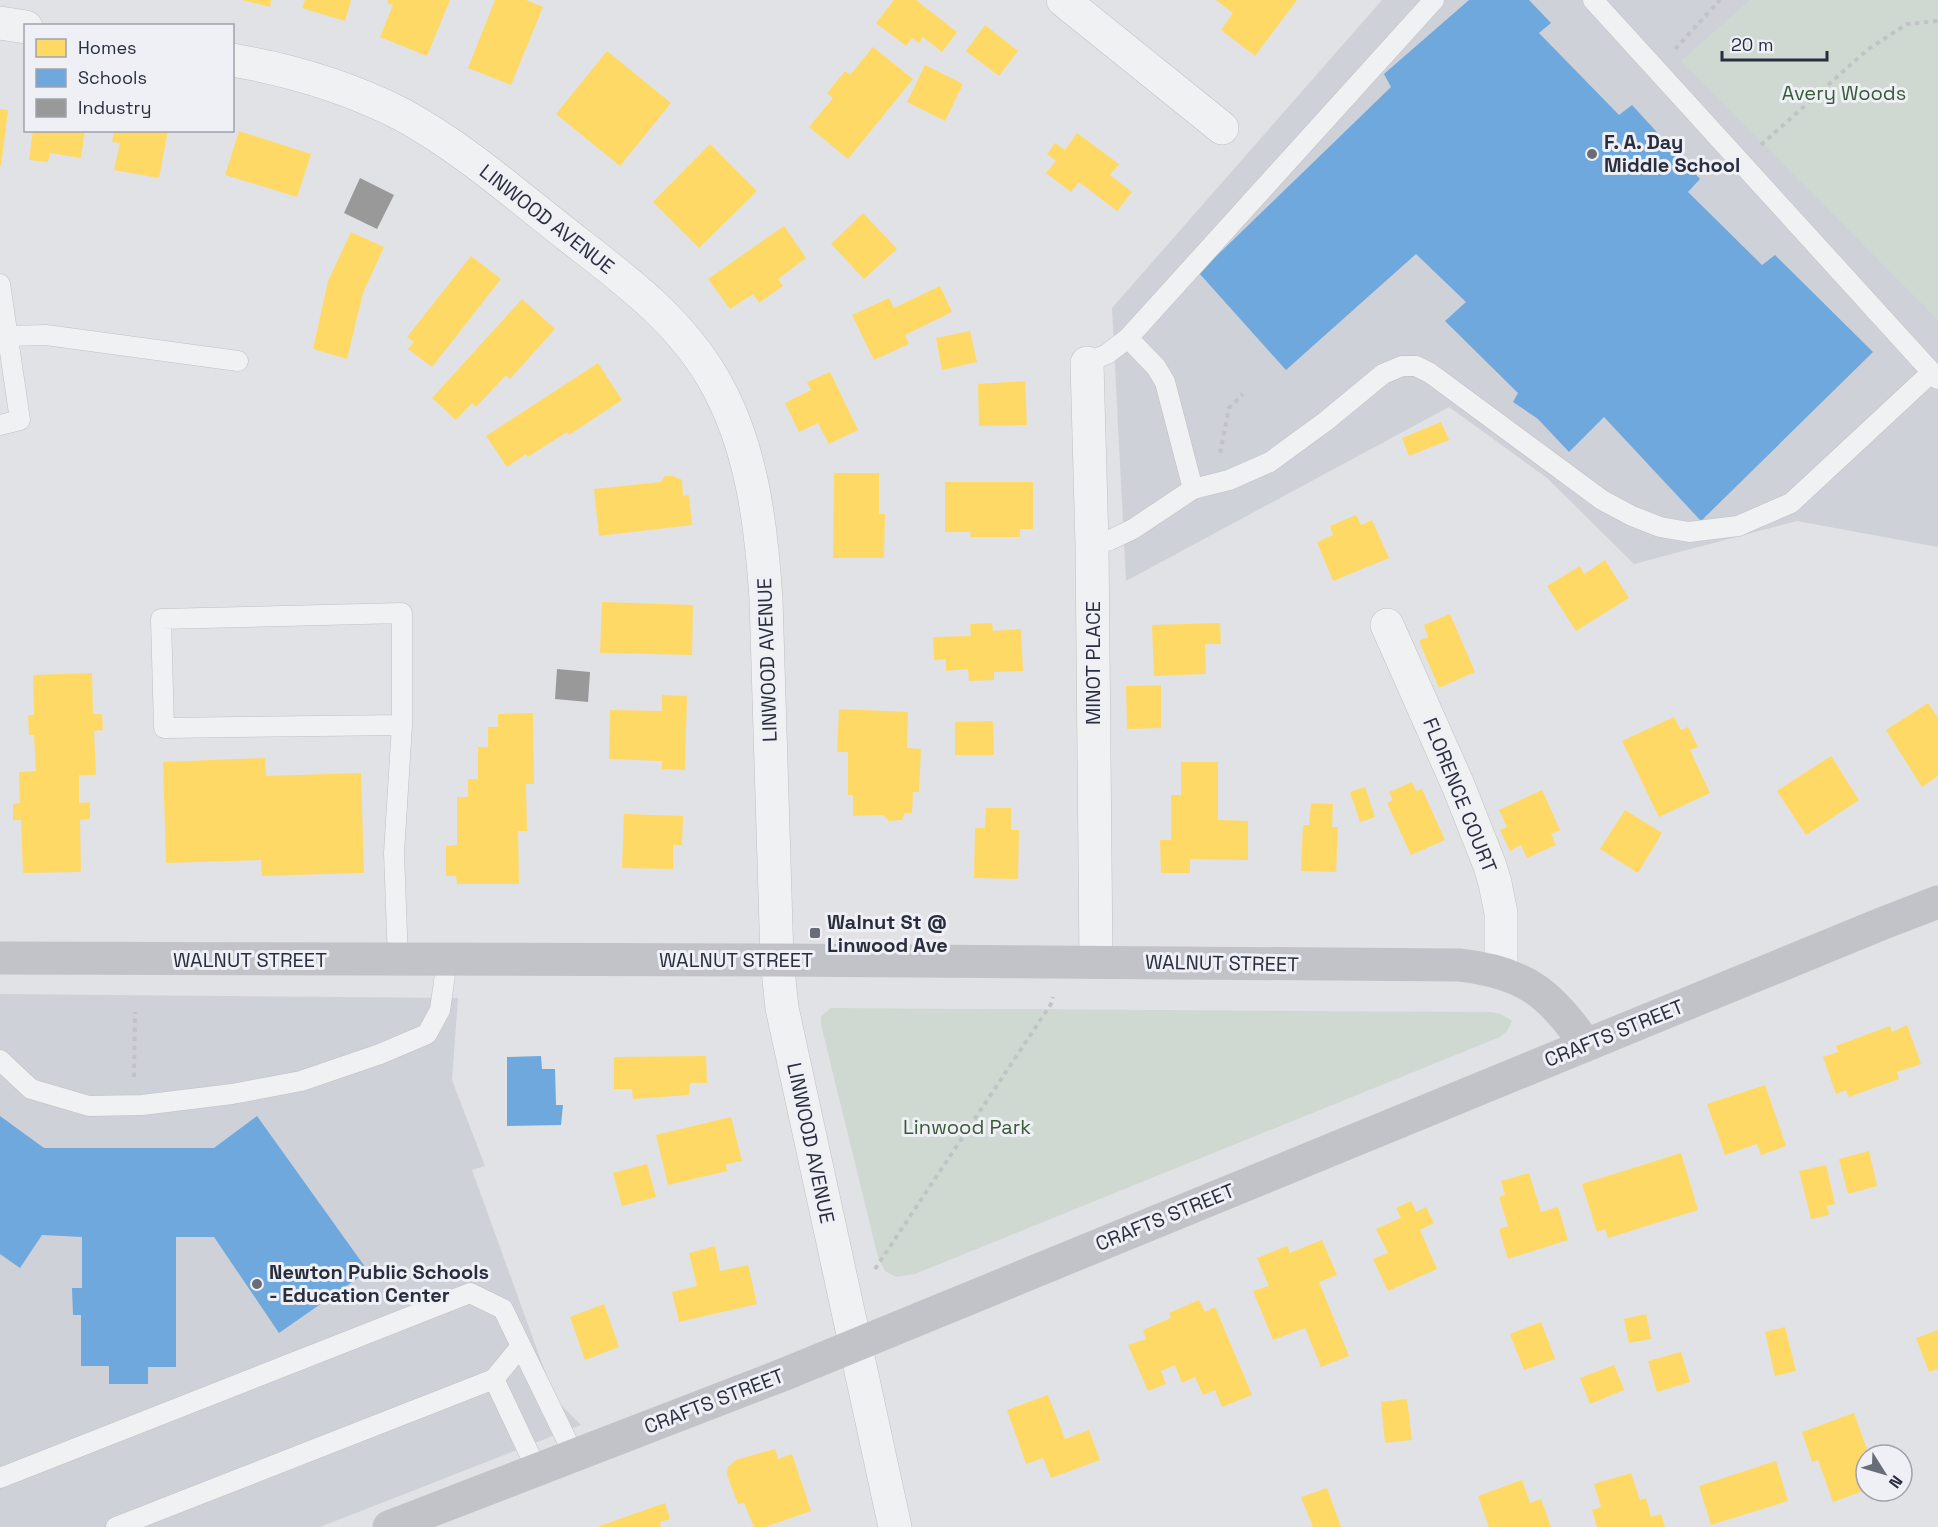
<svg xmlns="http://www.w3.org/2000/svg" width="1938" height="1527" font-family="'Space Grotesk',sans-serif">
  <rect width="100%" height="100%" fill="#e1e2e5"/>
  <path fill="#cfd1d8" d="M1382 0H1938V547L1797 521 1634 564 1547 478 1449 407 1126 581 1112 308Z
    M0 994 458 998 452 1080 485 1166 472 1170 555 1399 581 1425 320 1527H0Z"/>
  <path fill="#d0d9d1" d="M1750 0H1938V320L1681 61Z
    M831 1008 1491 1012 1501 1014 1512 1021 1507 1031 1500 1037 915 1274 896 1277 885 1271 878 1257 821 1025V1016Z"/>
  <path fill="#ffd966" d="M242 0H271L270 7Z
    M305 0H351L345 21 302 8Z
    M388 0H450L427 56 380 37 393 5 387 3Z
    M495 0H526L543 7 511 85 468 68Z
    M894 0H916L957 32 942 52 923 37 919 43 912 38 906 46 876 23Z
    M1216 0H1297L1255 56 1221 30 1233 13Z
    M985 25 1018 51 999 76 966 51Z
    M873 47 913 79 848 159 809 127 833 98 827 93 845 71 850 75Z
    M607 51 671 103 620 166 556 114Z
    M925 65 963 84 945 121 907 102Z
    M0 109 8 110 1 166H0Z
    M33 130H85L81 158 50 153 48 162 29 160Z
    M114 130H168L159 178 114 170 120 143 112 142Z
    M239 131 311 154 297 197 225 175Z
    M1077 133 1119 164 1110 175 1132 192 1117 211 1079 182 1071 192 1046 173 1056 161 1047 154 1055 143 1065 150Z
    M710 144 757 191 699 248 653 202Z
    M863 213 897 249 864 279 831 244Z
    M784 226 806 258 778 279 783 286 759 303 753 294 730 309 708 279Z
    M351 232 384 247 363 293 347 359 313 349 328 281Z
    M471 256 501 279 432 367 408 349 414 342 407 337Z
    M940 286 952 312 905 335 909 344 874 360 852 315 889 298 894 308Z
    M522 299 555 329 510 379 506 375 476 407 472 403 456 420 432 398Z
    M970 331 977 362 942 370 936 338Z
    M598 363 622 400 569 435 567 432 528 457 526 454 507 467 486 436Z
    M830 372 858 430 829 444 818 423 799 432 785 403 811 390 807 382Z
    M1025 381 1027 425 979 426 978 384Z
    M1441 422 1449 440 1409 456 1402 438Z
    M834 473H879V514H885L884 558H833Z
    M665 476H673L682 480 683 496 689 495 692 525 599 536 594 489 661 482Z
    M945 482H1033V529H1020V537H970L971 532H945Z
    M1356 515 1361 525 1372 520 1389 558 1333 581 1317 542 1333 535 1330 526Z
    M1605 560 1629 598 1576 631 1547 586 1580 566 1584 574Z
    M602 602 693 605 692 655 600 653Z
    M1450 614 1475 672 1439 688 1419 641 1428 637 1424 625Z
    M992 623 993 631 1021 629 1023 671 994 672V680L969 681 968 669 946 671V659L934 660 933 637 971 636 970 624Z
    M1220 623 1221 644H1205L1206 674 1154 676 1152 625Z
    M92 673 93 714H102L103 730 94 731 96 775H79V803L90 802V819L80 820 81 872 23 873 21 820H13V804L20 803 19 772 36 771 34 735H29L28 715H34L33 675Z
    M1161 685V728L1127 729 1126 686Z
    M662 695 687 696 685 770 662 769V761L609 759 610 710 662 711Z
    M1928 703 1938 718V776L1922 787 1886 730Z
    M839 709 908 712 907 748 921 749 919 792H913L912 813H905L902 820 889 821 883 815 853 816V795H848V752H837Z
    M533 713 534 784H526L527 831H518L519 884H457L456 876H446V846L457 845V797H468V779H478V747H488V727H498V714Z
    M1674 717 1681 730 1688 727 1698 747 1690 750 1710 793 1659 817 1622 741Z
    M993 721 994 755H955V722Z
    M1831 756 1859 800 1806 835 1777 791Z
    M265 758 266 776 361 773 364 873 262 876 261 860 166 863 163 762Z
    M1181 762H1218V820L1248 821V860L1190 859V873H1161L1160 840H1171V795H1181Z
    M1412 782 1416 791 1422 789 1445 840 1411 855 1387 803 1393 800 1389 792Z
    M1365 787 1375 817 1360 822 1350 792Z
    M1542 790 1560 830 1551 834 1556 845 1527 858 1521 845 1510 851 1500 830 1507 827 1499 810Z
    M1311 803 1333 804 1332 827H1338L1336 872 1301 871 1303 825H1309Z
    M986 808H1011V830H1019L1018 879 974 878 975 828H985Z
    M1625 810 1662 833 1638 873 1600 849Z
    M624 814 683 816 682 845H673V869L622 868Z
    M1907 1025 1921 1064 1897 1072 1899 1079 1849 1097 1846 1090 1836 1094 1823 1057 1838 1052 1836 1046 1890 1026 1892 1032Z
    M706 1056 707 1083H690L689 1095 633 1099 632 1089H614V1057Z
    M1765 1085 1786 1146 1761 1155 1757 1144 1725 1155 1707 1104Z
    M731 1117 742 1161 726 1164 727 1171 668 1185 656 1135Z
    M1869 1151 1877 1186 1848 1194 1839 1159Z
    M1681 1153 1698 1210 1608 1238 1605 1229 1597 1232 1582 1184Z
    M647 1164 656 1197 622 1206 613 1173Z
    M1826 1165 1835 1204 1827 1206 1829 1215 1811 1219 1799 1171Z
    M1529 1173 1541 1212 1558 1207 1568 1240 1508 1259 1499 1229 1508 1226 1499 1197 1505 1195 1501 1181Z
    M1411 1201 1416 1212 1426 1207 1434 1223 1420 1230 1437 1269 1388 1291 1373 1259 1388 1253 1376 1229 1401 1218 1396 1208Z
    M1322 1240 1337 1275 1319 1282 1349 1356 1321 1367 1305 1328 1273 1340 1253 1291 1269 1286 1257 1258 1287 1246 1290 1253Z
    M715 1246 720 1271 748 1265 757 1304 679 1322 672 1292 697 1286 689 1253Z
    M1199 1300 1205 1312 1215 1307 1252 1395 1222 1407 1215 1390 1203 1395 1195 1377 1182 1383 1175 1365 1161 1371 1166 1384 1148 1391 1128 1345 1146 1339 1143 1330 1171 1318 1169 1313Z
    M604 1304 619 1347 585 1360 570 1317Z
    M1646 1314 1651 1339 1629 1343 1624 1319Z
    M1541 1322 1555 1359 1524 1370 1510 1334Z
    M1785 1327 1796 1371 1775 1376 1765 1332Z
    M1938 1330V1369L1929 1372 1916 1338Z
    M1681 1352 1690 1382 1657 1392 1648 1361Z
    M1614 1365 1624 1390 1590 1404 1580 1378Z
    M1048 1395 1065 1439 1089 1430 1100 1460 1051 1478 1043 1458 1026 1464 1007 1410Z
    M1407 1399 1412 1440 1385 1443 1381 1402Z
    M1854 1413 1869 1455H1866V1490L1833 1502 1818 1460 1812 1462 1802 1432Z
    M775 1449 778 1459 792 1454 811 1511 765 1527H754L744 1503 738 1504 727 1475 728 1467 736 1460Z
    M1776 1461 1788 1501 1711 1525 1699 1486Z
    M1631 1473 1640 1500 1646 1498 1651 1517 1661 1514 1665 1527H1597L1592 1510 1601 1507 1594 1484Z
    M1522 1480 1530 1503 1541 1499 1551 1527H1489L1478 1496Z
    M1327 1488 1341 1527H1313L1301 1497Z
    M665 1503 670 1519 660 1522 661 1527H597Z"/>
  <path fill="#6fa8dc" d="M1469 0H1529L1551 23 1539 33 1619 115 1632 105 1700 179 1688 192 1762 265 1775 255 1873 352 1701 521 1604 417 1569 452 1538 419 1513 402 1518 393 1445 321 1466 302 1416 254 1286 370 1199 273 1391 87 1384 74Z
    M541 1056 542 1069H555L556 1105H563L561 1125 507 1126V1057Z
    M0 1116 44 1148H214L257 1116 368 1271 279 1333 214 1237H176V1367H148V1384H109V1366H81V1315H73L72 1288H82V1237L42 1235 20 1268 0 1254Z"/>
  <path fill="#999" d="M360 178 394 195 377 229 344 213Z
    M557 669 590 672 588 702 555 699Z"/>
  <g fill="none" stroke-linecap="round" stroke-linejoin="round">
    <g stroke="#bfc0c3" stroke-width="21">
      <path id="lane" d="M1593 0 1938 379
        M0 284 20 420 0 425
        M8 336 46 335 238 361
        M1128 338 1156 367 1165 382 1193 489
        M1087 363 1107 354 1128 338 1434 0
        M1092 545 1110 540 1133 529 1193 489 1229 480 1270 462 1326 421 1383 374 1402 366H1416L1430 373 1602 500 1632 516 1660 527 1689 532 1738 526 1791 503 1932 372
        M398 960 394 853 402 725V613L161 619 164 728 402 725
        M0 1060 31 1089 89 1106 142 1105 232 1094 301 1081 380 1054 427 1034 440 1010 447 960
        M494 1379 521 1346
        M0 1478 470 1293 503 1309 574 1455
        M116 1527 494 1379 537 1470"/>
    </g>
    <g stroke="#bfc0c3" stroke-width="34">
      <path id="street" d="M1063 0 1222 128
        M0 23 26 27
        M232 60C291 70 348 87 401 114 462 147 515 194 570 237 624 279 679 319 714 380 752 446 761 524 766 599L777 960 782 1008 895 1527
        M1087 363 1092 545 1096 962
        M1387 625 1458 785 1490 866 1495 883 1501 913V972"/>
    </g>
    <path stroke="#c2c3c7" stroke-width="4" stroke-dasharray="4.5 4.5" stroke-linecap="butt" d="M1675 49 1720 0
      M1761 145 1867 50 1907 24 1938 21
      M1220 453 1229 408 1243 394
      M134 1077 135 1012
      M875 1269 1051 1004 1053 997"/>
    <use href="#lane" stroke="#f0f1f3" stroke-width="20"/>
    <use href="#street" stroke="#f0f1f3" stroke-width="33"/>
    <path stroke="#c2c3c8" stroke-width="33" d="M0 958 777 960 1459 965C1523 972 1550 992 1586 1045
      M389 1527 785 1374 1881 924 1938 902"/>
  </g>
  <g fill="#696d78" stroke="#eef0f5" stroke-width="2">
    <circle cx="1592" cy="154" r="6"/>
    <rect x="809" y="927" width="12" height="12" rx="3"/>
    <circle cx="257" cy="1284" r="6"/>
  </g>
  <g text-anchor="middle" stroke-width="6" stroke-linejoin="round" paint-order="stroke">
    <g font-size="20" fill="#395837" stroke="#eef0f5">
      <text x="1844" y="100">Avery Woods</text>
      <text x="967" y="1134">Linwood Park</text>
    </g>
    <g font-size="20" font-weight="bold" fill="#292e3e" stroke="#eef0f5" text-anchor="start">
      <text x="1604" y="149">F. A. Day<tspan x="1604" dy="23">Middle School</tspan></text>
      <text x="827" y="929">Walnut St @<tspan x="827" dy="23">Linwood Ave</tspan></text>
      <text x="269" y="1279">Newton Public Schools<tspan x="269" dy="23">- Education Center</tspan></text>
    </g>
    <g font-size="20" fill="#292e3e" stroke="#eef0f5">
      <text transform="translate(547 219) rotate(38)" y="7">LINWOOD AVENUE</text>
      <text transform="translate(767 660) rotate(-92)" y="7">LINWOOD AVENUE</text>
      <text transform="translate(1093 663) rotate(-90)" y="7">MINOT PLACE</text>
      <text transform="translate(1460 795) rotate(68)" y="7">FLORENCE COURT</text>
      <text x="250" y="967">WALNUT STREET</text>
      <text x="736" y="967">WALNUT STREET</text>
      <text transform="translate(1222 963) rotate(1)" y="7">WALNUT STREET</text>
      <text transform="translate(1614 1033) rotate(-22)" y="7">CRAFTS STREET</text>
      <text transform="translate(811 1143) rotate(78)" y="7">LINWOOD AVENUE</text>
      <text transform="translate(1165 1217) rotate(-22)" y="7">CRAFTS STREET</text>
      <text transform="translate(714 1401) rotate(-21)" y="7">CRAFTS STREET</text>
    </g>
  </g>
  <rect x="24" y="24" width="210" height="108" fill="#eef0f5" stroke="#9fa2ac" stroke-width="1.5"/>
  <rect x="36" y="39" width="30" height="18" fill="#ffd966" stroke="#9fa2ac" stroke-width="1.5"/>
  <text x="78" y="54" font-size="18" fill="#292e3e">Homes</text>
  <rect x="36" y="69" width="30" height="18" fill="#6fa8dc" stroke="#9fa2ac" stroke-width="1.5"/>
  <text x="78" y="84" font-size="18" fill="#292e3e">Schools</text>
  <rect x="36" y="99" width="30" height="18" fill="#999999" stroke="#9fa2ac" stroke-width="1.5"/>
  <text x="78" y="114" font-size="18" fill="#292e3e">Industry</text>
  <g transform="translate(1884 1473) rotate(127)"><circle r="28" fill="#eef0f5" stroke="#9fa2ac" stroke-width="1.5"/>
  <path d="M0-4.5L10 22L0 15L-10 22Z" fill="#696d78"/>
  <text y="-9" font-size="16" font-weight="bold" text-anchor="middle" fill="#292e3e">N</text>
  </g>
  <path d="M1722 51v9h105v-9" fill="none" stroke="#292e3e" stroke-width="3"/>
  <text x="1731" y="51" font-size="18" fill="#292e3e" stroke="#eef0f5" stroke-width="4.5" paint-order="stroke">20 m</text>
</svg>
